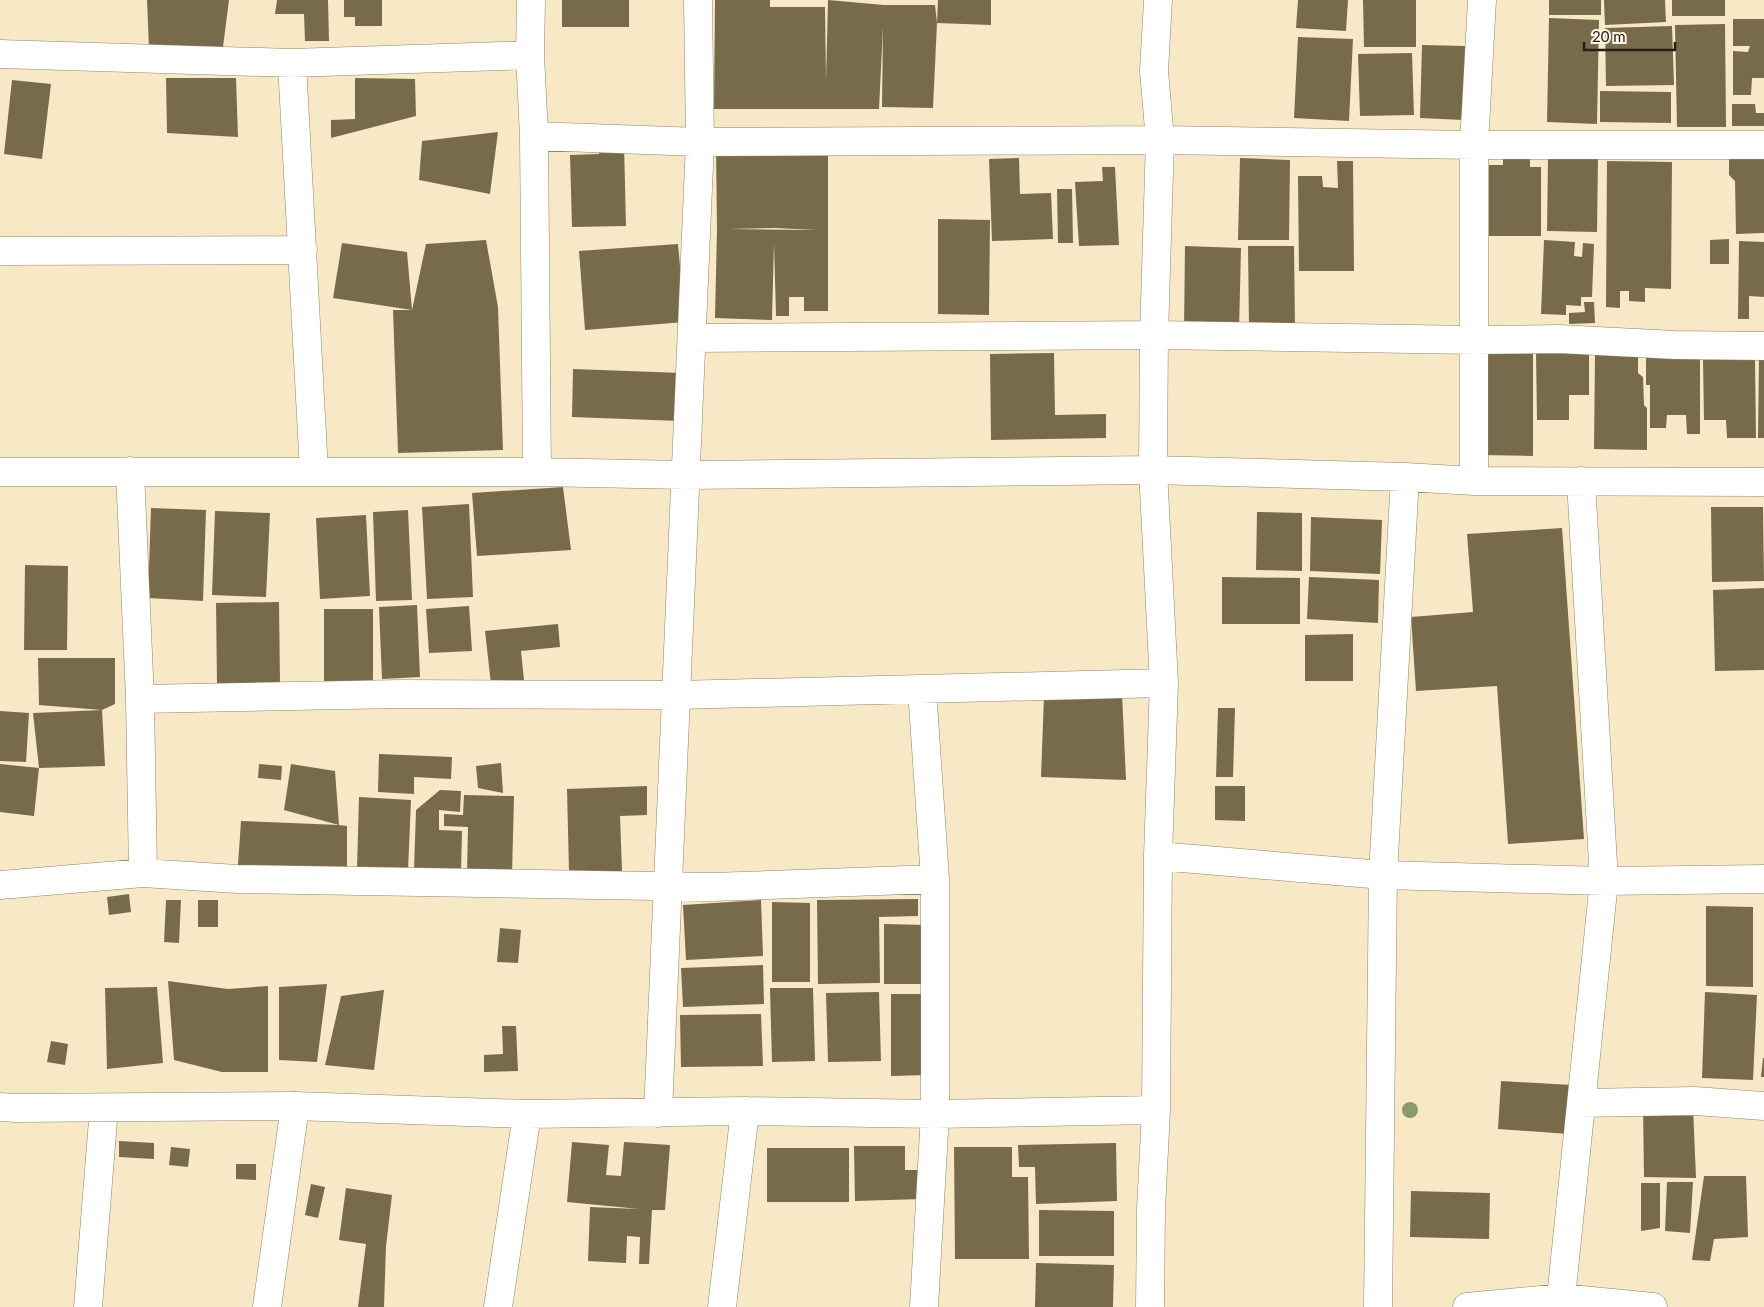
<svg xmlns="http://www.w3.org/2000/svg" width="1764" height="1307" font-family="Lato,sans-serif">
  <rect width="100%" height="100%" fill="#f7e9c6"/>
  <path fill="#786b4b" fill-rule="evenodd" d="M147 0H229L223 47 149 49Z
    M277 0H328L329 41H305L304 14H275Z
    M344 0H382V26H355V17H344Z
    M562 0H629V27H562Z
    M715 0H770V7H825L826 81 828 0 884 5H935L937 23 938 0H991V25L937 23 933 108 882 107 883 27 879 109H714Z
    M1298 0H1348L1346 31 1296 28Z
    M1363 0H1416V47H1364Z
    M1549 0H1601V15H1549Z
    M1604 0H1665L1666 22 1605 25Z
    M1672 0H1725V16H1672Z
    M1549 18 1599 20 1597 124 1547 122Z
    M1733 19H1764V78H1752L1751 95H1733V51L1748 52 1750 46H1733Z
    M1725 24 1726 127H1677L1675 25Z
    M1672 26 1674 85 1606 86 1605 28Z
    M1298 37 1353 39 1349 121 1294 118Z
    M1422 45 1465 46 1463 120 1420 118Z
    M1412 53 1414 115 1360 116 1358 54Z
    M166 78H236L238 137 167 133Z
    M355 78 415 79 416 116 331 138V120L355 119Z
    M12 80 51 84 42 159 4 154Z
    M1600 91 1671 92V123L1600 122Z
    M1732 104H1755L1756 113H1764V126H1732Z
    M498 132 490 194 419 180 422 141Z
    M624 143 626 226 572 227 570 155 599 154V144Z
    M828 146V311H804V297H789V316H776L774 243 772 320 715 318 717 229 716 147ZM775 228 817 230 728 229Z
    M1729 148H1747V159H1764V233L1736 234 1735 181 1729 175Z
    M1503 153H1530V167H1541V236H1489V165H1503Z
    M1548 157H1598L1597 232 1547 231Z
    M1019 158 1020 194 1051 193 1053 239 992 241 989 159Z
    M1240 158 1290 160 1289 240H1238Z
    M1337 161H1353L1354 271H1299L1298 176H1322L1323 187 1338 188Z
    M1607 161 1672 162 1671 289 1645 288V302L1629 301V291H1620V308L1606 307Z
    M1102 167H1115L1119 245 1079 246 1075 182 1103 181Z
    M1057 189H1072L1073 243H1058Z
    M938 219 990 220 989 315 938 314Z
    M1729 239V264H1710V240Z
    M486 240 498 307 503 450 398 453 393 310H412L333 298 342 243 407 252 412 310 426 244Z
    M1544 240 1575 242 1574 256 1582 257 1583 243 1594 244 1592 297H1581V306L1566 305V315L1541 314Z
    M1739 241 1764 242V297L1749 296V319H1738Z
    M678 244 685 322 585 330 579 251Z
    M1185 246 1241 248 1239 331 1184 330Z
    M1248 246H1294L1295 326 1249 327Z
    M1584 302H1594L1595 323 1569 324V313L1585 312Z
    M1481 349H1533V456L1482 455Z
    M1536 352H1589V395H1569V420H1537Z
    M1054 353 1055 415 1106 414V438L991 440 990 354Z
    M1595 355H1638V373L1643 377 1644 405 1647 408V450L1594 449Z
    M1646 356H1700V434H1687L1686 415H1667L1666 428H1650V385H1646Z
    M1759 357H1764V438H1758Z
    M1703 360H1755L1756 438H1727L1726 420H1704Z
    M573 369 682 373 680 421 572 417Z
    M563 487 571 550 477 556 472 493Z
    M469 504 473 597 427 599 422 507Z
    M1711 507H1763L1764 581 1712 582Z
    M151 508 206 510 203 601 148 598Z
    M408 510 412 600 376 601 373 512Z
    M215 511 270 513 266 597 212 595Z
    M1257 512 1302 513V571L1256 570Z
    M366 515 370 596 320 599 316 518Z
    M1311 517 1382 520 1380 574 1310 571Z
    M1562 528 1584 839 1508 844 1497 686 1416 691 1411 617 1473 612 1467 534Z
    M25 565 68 566 67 650H24Z
    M1222 577 1300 578V624H1222Z
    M1309 577 1379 580 1378 623 1307 619Z
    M1764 588V670L1715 671 1713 590Z
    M279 602 280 684H217L216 603Z
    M417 605 420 677 382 679 379 607Z
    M469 606 472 651 429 653 426 609Z
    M324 609H373V682H324Z
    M558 624 560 647 521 651 524 680 491 684 485 631Z
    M1353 634V681H1305V635Z
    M38 658H115V704L102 710 39 705Z
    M1122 693 1126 780 1041 777 1044 696Z
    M1218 708H1235L1233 777H1216Z
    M102 710 105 766 39 768 33 713Z
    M0 711 29 713 26 762 0 761Z
    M379 754 452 757 451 779 414 777V794L378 792Z
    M501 763 503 793 478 788 476 766Z
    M0 764 39 768 34 816 0 812Z
    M259 764 282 766 281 780 258 778Z
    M291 764 335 771 339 825 347 826V881L237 879 241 821 339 825 284 810Z
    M647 786V815L620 816 622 871 569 872 567 789Z
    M1215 786H1245V821L1215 820Z
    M440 790 461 791 460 812 439 810V830L462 831 461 872 414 870 416 810Z
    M464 795 514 796 512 875 467 873 468 827 444 826V814L463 815Z
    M359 797 411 800 408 871 357 869Z
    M129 894 131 912 109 915 107 897Z
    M918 899V916L879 917 880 983 818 984 817 900Z
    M166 900H181L179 943 164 942Z
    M198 900H218V927H198Z
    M761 900 763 956 686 960 683 905Z
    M772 902 810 903V982H772Z
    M1706 906 1753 907V987L1706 986Z
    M884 924 925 925 924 984H884Z
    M500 928 521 930 518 963 497 962Z
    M763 965 764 1004 683 1007 681 968Z
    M168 981 228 989 268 986V1072H222L174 1060Z
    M327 984 317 1062 279 1060V987Z
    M157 987 163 1063 107 1069 105 988Z
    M770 988H813L815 1061 772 1062Z
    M384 990 374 1070 325 1065 341 996Z
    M879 992 881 1061 828 1062 826 993Z
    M1705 992 1757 995 1753 1080 1702 1078Z
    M891 994H927L928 1075 891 1076Z
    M761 1014 763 1066 681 1067 680 1015Z
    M502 1026H516L518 1071 484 1072V1055L503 1054Z
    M51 1041 68 1044 65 1065 47 1062Z
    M1763 1058H1764V1077H1761Z
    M1501 1081 1572 1085 1569 1134 1498 1129Z
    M1643 1106 1693 1107 1696 1178 1644 1177Z
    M119 1141 154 1143V1159L119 1157Z
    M572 1142 609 1145 606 1175 621 1176 624 1142 670 1145 665 1210H652L649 1264H639L640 1237 627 1236 626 1263 588 1261 590 1207 639 1209 567 1202Z
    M1116 1143 1117 1201 1036 1204 1035 1167H1019L1018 1145Z
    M854 1146H905V1170H921L922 1199 855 1201Z
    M171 1147 190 1149 188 1167 169 1165Z
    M954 1147H1012V1177H1028L1029 1259H955Z
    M767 1148H849V1202H767Z
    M236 1164H256V1180L236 1179Z
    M1704 1176H1746L1748 1237 1714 1239 1710 1261 1692 1260Z
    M1667 1182H1693L1690 1233 1665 1231Z
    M1641 1183H1660V1228L1641 1231Z
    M311 1184 325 1187 318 1218 305 1215Z
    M346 1188 392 1195 386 1246 384 1307H358L366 1244 339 1240Z
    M1411 1191 1490 1193 1489 1239 1410 1237Z
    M1039 1210 1114 1211V1256H1039Z
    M1036 1263 1114 1265 1113 1307H1035Z"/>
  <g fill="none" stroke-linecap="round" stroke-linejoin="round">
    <g stroke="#918564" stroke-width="29">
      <path id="minor" d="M531 0 530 55 534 136 537 472
        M0 54 292 63 530 55
        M292 63 314 472
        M534 136 700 142 1160 140 1474 145H1764
        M0 251 303 250
        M692 338 1154 335 1474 340 1559 339 1675 345 1764 346
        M130 471 140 699 143 873
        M0 472H537L685 475 1153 470 1405 477 1474 481 1764 482
        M1474 481V145L1482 0
        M922 689 935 879V1114L924 1307
        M140 699 401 694 676 695 1164 683
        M1158 856 1383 875 1604 881 1764 879
        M0 885 143 873 237 879 712 887 935 879
        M1581 1103 1695 1101 1764 1106
        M0 1107 16 1108 295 1106 527 1114 745 1111 935 1114 1156 1110
        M658 1113 700 142 698 0
        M1561 1298 1604 881 1581 481
        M88 1307 104 1108
        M267 1307 295 1106
        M498 1307 527 1114
        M722 1307 745 1111
        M1150 1307 1151 1209 1156 1110 1158 856 1164 683 1153 470 1154 335 1160 140 1154 71 1158 0
        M1378 1307 1383 875 1405 477
        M1467 1307 1561 1298 1653 1307"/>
    </g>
    <use href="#minor" stroke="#fff" stroke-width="28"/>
  </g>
  <circle fill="#8c996c" cx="1410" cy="1110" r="8"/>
  <path d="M1584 42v8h91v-8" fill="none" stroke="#272114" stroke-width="2.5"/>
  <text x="1592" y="42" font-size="15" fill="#272114" stroke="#fdf7e9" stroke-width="4" paint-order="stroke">20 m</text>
</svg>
